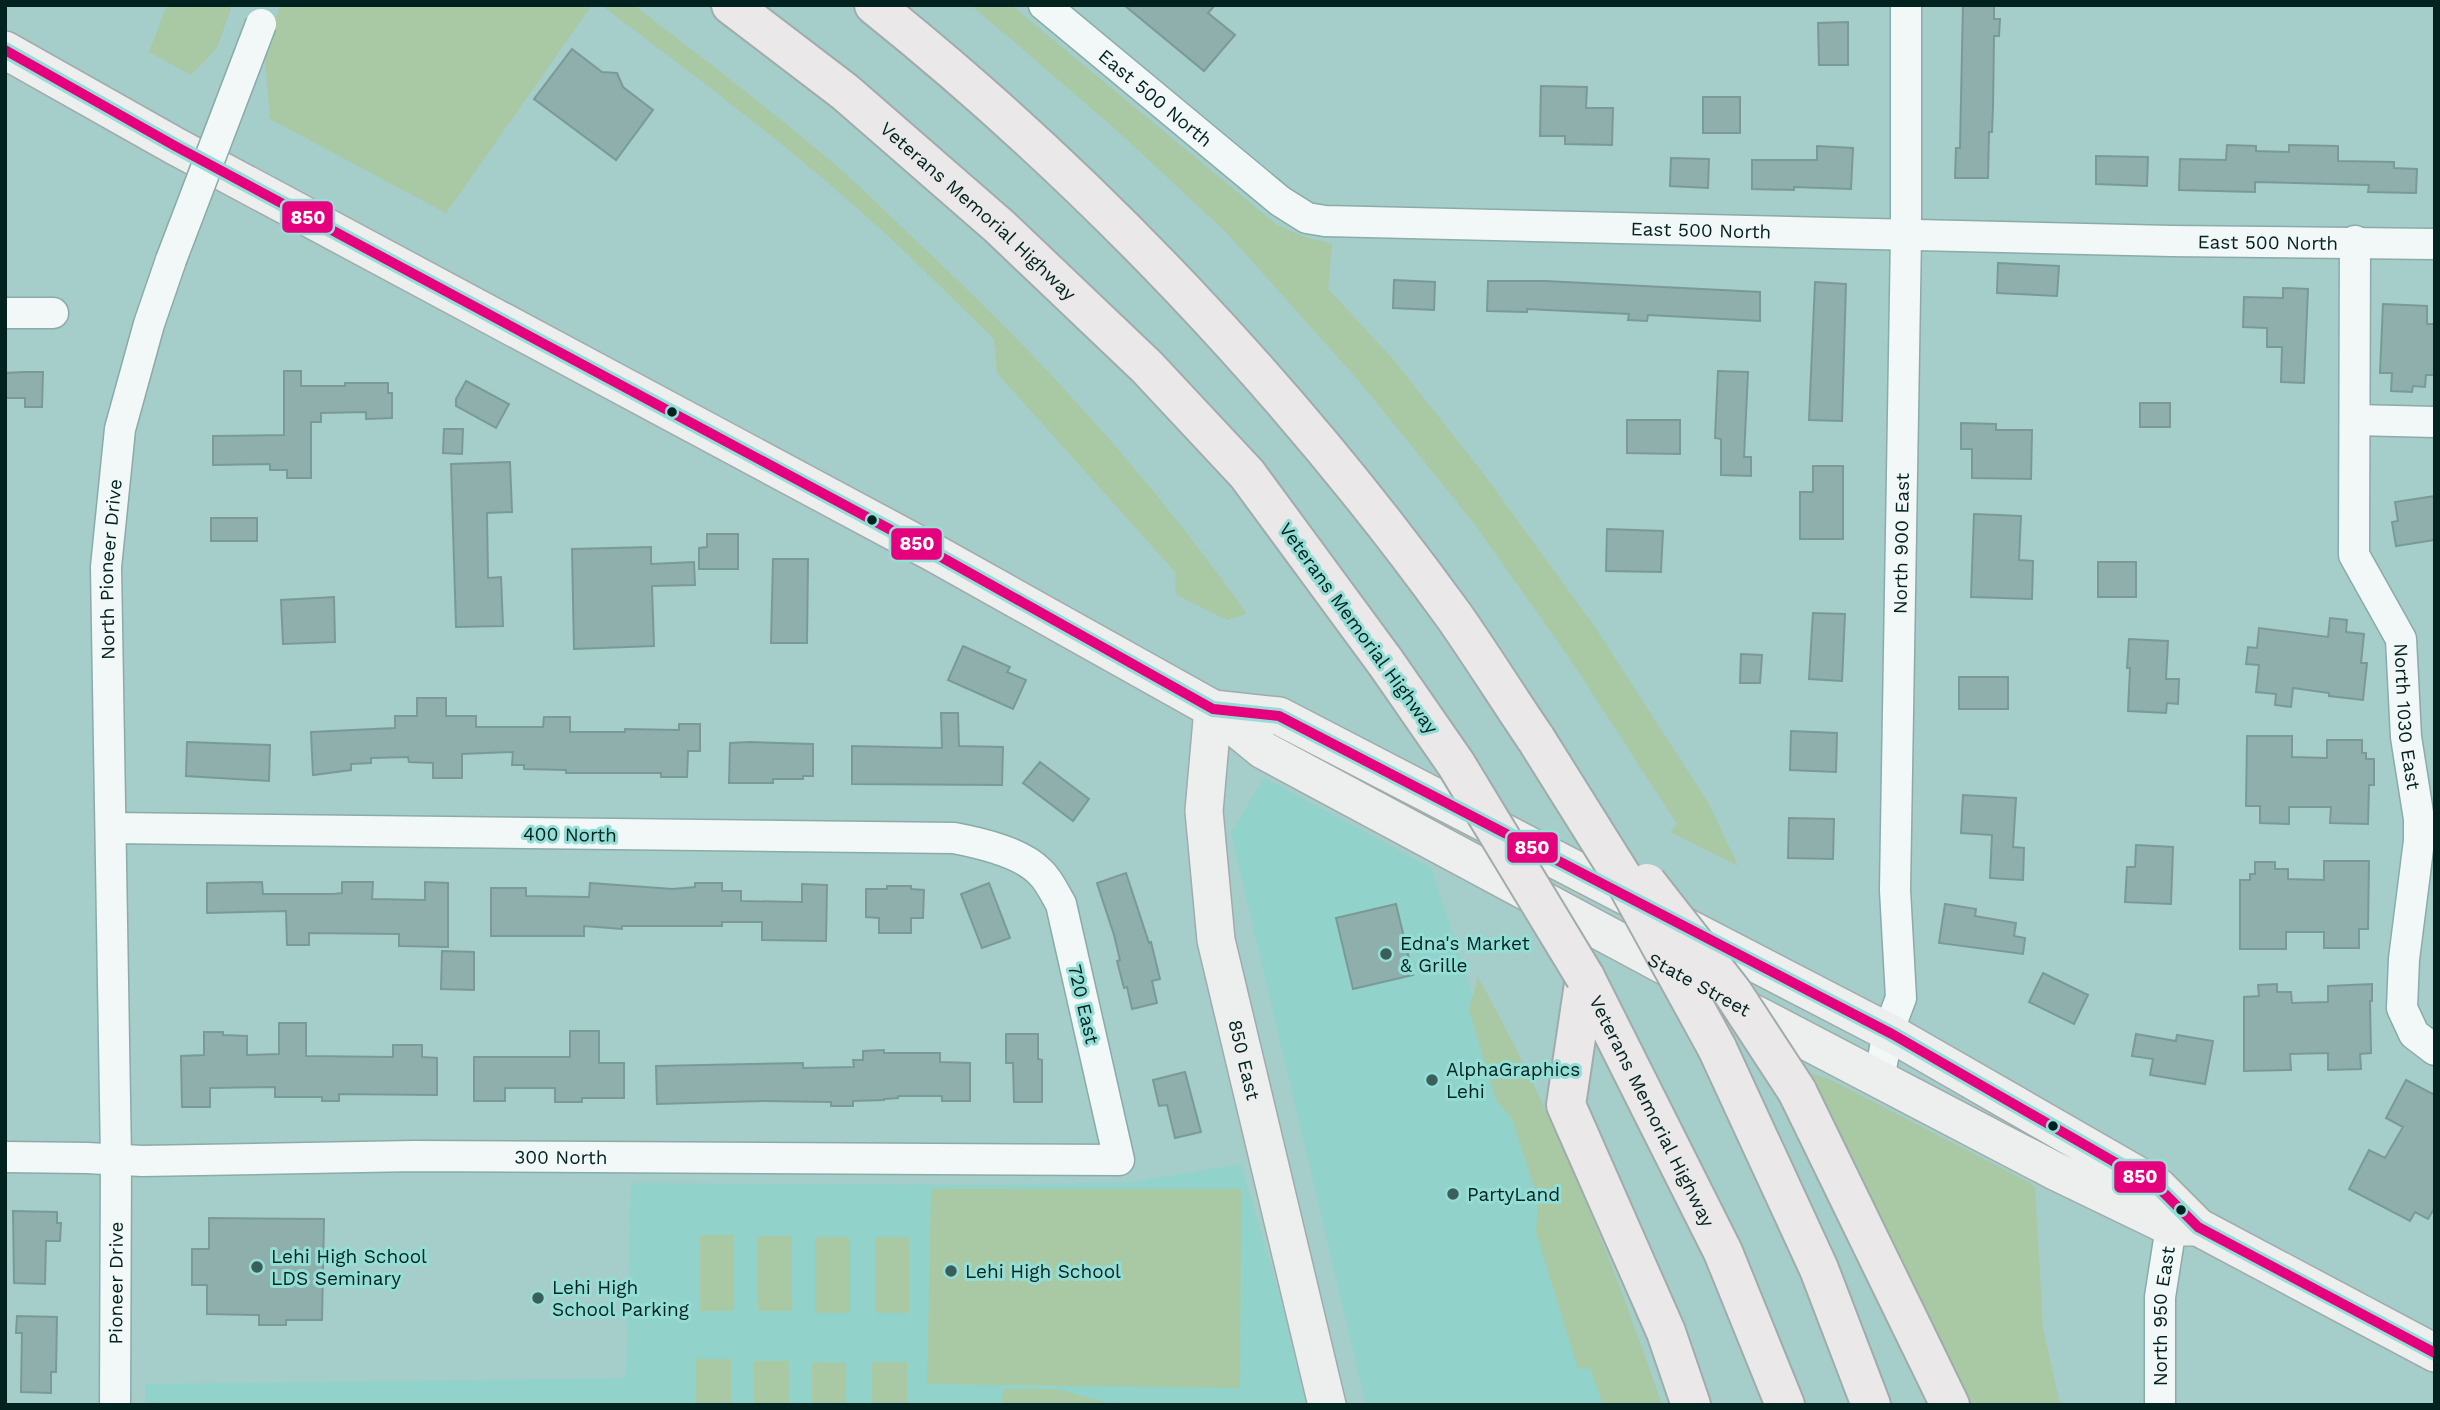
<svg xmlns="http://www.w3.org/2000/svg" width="2440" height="1410" font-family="'Work Sans',sans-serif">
  <rect width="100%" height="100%" fill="#a5cdc9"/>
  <path fill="#91d2cb" d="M1264 778 1431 868 1608 1405H1366L1231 833Z
    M1241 1164 1298 1358 1308 1405H145V1384L626 1378 631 1183 999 1185 1133 1182Z"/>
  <path fill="#a8c9a4" d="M167 5H232L217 48 191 75 149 52Z
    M281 5H592L446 213 270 119 264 49Z
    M601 5H634C698 55 763 104 825 156 856 182 885 211 914 239 1039 355 1148 475 1247 614L1227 620 1175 594 1176 573 997 373 994 339C958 304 923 269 887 235 797 152 698 78 601 5Z
    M971 5H1011L1277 225 1305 237 1332 244 1328 289 1393 359 1483 473 1595 627 1709 804 1738 866 1670 832 1677 824 1570 659 1473 522 1359 381 1225 231 1112 126Z
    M1478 977C1553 1112 1612 1258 1662 1405H1603L1590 1368 1578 1369 1536 1232 1538 1199 1512 1119 1496 1100 1469 1010Z
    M1801 1070 1829 1079 2030 1183 2035 1188 2043 1327 2060 1405H1962Z
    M931 1189H1241L1240 1388 927 1384Z
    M700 1235H734V1311H700Z
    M758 1236H792V1311H758Z
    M815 1237H850V1313H815Z
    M875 1237H909V1313H875Z
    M696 1359H731V1405H696Z
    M754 1361H789V1405H754Z
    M812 1362 846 1363V1405H812Z
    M872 1362H907V1405H872Z
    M1003 1389H1058L1114 1405H1002Z"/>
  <path fill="#8eafab" stroke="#7a9a97" stroke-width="2" d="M1124 5H1215L1208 13 1235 35 1204 71Z
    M1963 5H1994V19H2000L1999 36H1994L1993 106 1992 132H1989L1988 178H1955L1956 148H1960Z
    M1848 22V65H1819L1818 23Z
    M572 49 602 72 617 73 623 87 653 110 616 160 534 99Z
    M1541 86 1587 87 1586 108H1613L1612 145 1565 144V136H1540Z
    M1703 97H1740V133H1703Z
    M2227 145 2256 146V151L2289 152V145L2338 146V161L2394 162V168L2417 169 2416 193 2368 192 2369 185 2255 182V192L2179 190 2180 159 2226 160Z
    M1817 146 1853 148 1851 189 1794 187V190L1752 189V160H1817Z
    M2096 156 2148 157 2147 186 2096 184Z
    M1671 158 1709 159 1708 188 1670 186Z
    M1998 263 2059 266 2057 296 1997 293Z
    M1394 280 1435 282 1434 310 1393 308Z
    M1488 281H1545L1760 292V321L1648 315 1647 321 1628 320 1629 314 1527 309V312L1487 311Z
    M1815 282 1846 284 1842 421 1809 420Z
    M2283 288 2308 289 2304 383 2281 382 2282 347H2267V328L2243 327 2244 297 2283 298Z
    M2383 304 2427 306V324H2435V375H2426L2425 387 2413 386 2412 392 2391 391 2392 373H2380Z
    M284 371H301V386H345V383H388V393H392V418L366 419V412L321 413V422H311V478H287V470H270V464L213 465V436L284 435Z
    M1718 371 1748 372 1744 457H1751V476L1721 475V439L1715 438Z
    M25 372H43L42 407H25V398H5V373Z
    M466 381 509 404 496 428 456 406V399Z
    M2140 403H2170V427H2140Z
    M1627 420H1680V454L1627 453Z
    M1961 423 1996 424V430H2032L2031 479 1972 478V449H1961Z
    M444 429H463L462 454 443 453Z
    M510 462 512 512 487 513 488 578 501 577 503 626 456 627 451 464Z
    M1813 466H1843V539H1800V492H1813Z
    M2435 496V540L2396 546 2392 522 2398 521 2395 502Z
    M1974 514 2021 516 2019 560 2033 561 2032 599 1971 597Z
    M211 518H257V541H211Z
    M1607 529 1663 531 1661 572 1606 571Z
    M707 534H738V569H699V548L707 547Z
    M651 547V564L694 562 695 585 652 586 654 646 574 649 572 549Z
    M773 559H808L807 643H771Z
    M2098 562H2136V597H2098Z
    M334 597 335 642 283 644 281 600Z
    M1813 613 1845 614 1842 681 1809 679Z
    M2330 618 2347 620 2346 632 2364 634 2361 663H2367L2363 700 2329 696V693L2293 688 2291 707 2275 705 2276 694 2256 692 2259 665 2246 664 2248 647 2257 648 2259 628 2328 637Z
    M2129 639 2168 641 2166 679H2179L2178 704 2167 703 2166 713 2128 711 2130 668H2127Z
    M963 646 1010 667 1007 672 1026 680 1013 709 948 680Z
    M1741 654 1762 655 1760 683H1740Z
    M1959 677H2008V709H1959Z
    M417 698H446V716H476V727H543L544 717H570V732H625V729L679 730V724H700V751H688L687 777H661V773H566V770L524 769V765H512L513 752 462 754V778H433V763L409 762 408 757 371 758V763L351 764V770L313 775 311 732 395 728V716H417Z
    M941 713H958L959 746 1003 747 1002 785 852 784V746L942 748Z
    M1791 731 1837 733 1836 772 1790 770Z
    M2247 736H2292V757L2327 758V740H2362V753H2366V759H2374V785H2369L2368 824 2330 823 2331 807H2289V824L2260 823V806H2246Z
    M187 742 270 745 269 781 186 776Z
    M750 742 813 744V776H803V779H773V783H729L730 743Z
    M1040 762 1089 799 1073 821 1023 783Z
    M1963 795 2016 798 2013 847 2024 848 2023 880 1990 878 1992 835 1961 833Z
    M1789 818 1834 819 1833 859 1788 858Z
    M2136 845 2173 847 2171 904 2125 902 2127 867H2135Z
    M2324 861H2369L2368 929H2359V948H2324V932H2286V949H2240V880H2250V874H2255V862H2275V869H2288V879L2324 880Z
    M1126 873 1149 943 1151 942 1160 979 1152 981 1157 1003 1132 1009 1127 987 1124 988 1117 961 1120 960 1114 935 1097 883Z
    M262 882 263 894H333L342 893V882H373L372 899 425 900V882L448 883V947L399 946V934L309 933V945H287L286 911 207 913V883Z
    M590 883 673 889 695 887V883H722V891H741V901L802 902V884L827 885 826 941 762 940V922H722V926H622V929L584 926V936H491V888H526V896L589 897Z
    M989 883 1010 938 982 948 961 894Z
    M887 886H911V889L924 890 923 918H911V933H879V918L866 917V889H887Z
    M1396 904 1413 975 1353 989 1336 918Z
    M1945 904 1976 909 1975 916 2016 923 2014 936 2025 938 2023 954 1939 943Z
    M442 951 474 952V990L441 989Z
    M2043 973 2088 995 2074 1024 2029 1002Z
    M2277 984V992H2291L2292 1003 2328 1002V986L2372 984V1001H2370L2371 1053 2360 1054 2361 1069 2328 1070V1053L2290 1054 2291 1070 2244 1071V997L2259 996 2258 985Z
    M279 1023H306V1056L393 1057V1045H422V1057L437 1058V1095L339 1094V1101H322V1097H275V1087L210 1088V1107H182L181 1056 204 1055V1032H223V1035L247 1036V1055L279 1054Z
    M570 1031H599V1063H624V1098H582V1102H555V1088H505V1101H474V1057H570Z
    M1006 1034H1038V1059L1042 1060V1102H1014L1013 1063H1006Z
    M2136 1034 2176 1041 2177 1035 2213 1041 2205 1084 2150 1075 2153 1059 2132 1056Z
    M884 1050V1053H940V1062L970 1063V1101H942V1096H898V1098L884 1099V1100L853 1101V1106H831V1102L763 1101 657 1104 656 1066 803 1063V1068L854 1067 853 1060H863V1051Z
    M1185 1072 1201 1132 1175 1138 1167 1105 1159 1106 1153 1080Z
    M2406 1080 2435 1095V1207L2428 1219 2415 1212 2410 1221 2349 1189 2369 1150 2385 1158 2403 1127 2386 1118Z
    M13 1211 57 1212V1223H61L60 1241H46L45 1284 14 1283Z
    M209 1218 324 1219 322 1320H286V1325H259V1315L207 1314V1285H192V1249H209Z
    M17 1316 57 1317 56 1372H51V1393L21 1392 22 1333H16Z"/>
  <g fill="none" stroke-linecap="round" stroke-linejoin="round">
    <g stroke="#8baba8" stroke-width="33">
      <g id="minor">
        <path id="s1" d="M1044 5 1280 201 1307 218 1325 221 2171 241 2435 244"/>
        <path id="s2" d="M2355 241 2354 555 2401 639 2406 737 2419 819V841L2404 959 2402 1008 2414 1034 2435 1050"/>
        <path d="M5 313H53"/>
        <path d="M2355 420 2435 422"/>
        <path id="s3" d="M1879 1079 1888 1032 1901 998 1895 890 1906 235V5"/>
        <path id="s4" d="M5 1157 87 1158 142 1161 414 1156 1119 1160 1061 904C1055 894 1049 880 1040 872 1021 852 980 843 954 838L111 828"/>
        <path id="s5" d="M115 1405 116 1159 106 567 120 429 149 324 171 260"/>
        <path id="s6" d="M2160 1405V1297L2171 1227 2165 1207"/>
      </g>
    </g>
    <g stroke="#a0acab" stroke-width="40">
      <g id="major">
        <path id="s7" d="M5 50 175 146 934 553 1213 709 1263 750 1749 1011 2055 1171 2171 1227H2198"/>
        <path d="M1213 709 1279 716 1892 1034 2158 1187 2198 1227 2435 1353"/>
        <path id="s8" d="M1213 709 1204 811 1216 940 1327 1405"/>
      </g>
    </g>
    <g stroke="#a0acab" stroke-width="42">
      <g id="highway">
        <path id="s9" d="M731 5 845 92 1000 227 1147 367 1247 474 1386 663"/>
        <path d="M874 5C1091 179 1291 391 1454 616 1482 656 1508 698 1536 739"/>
        <path id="s10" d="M1585 977 1723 1252 1785 1405"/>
        <path d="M1585 977 1566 1105 1666 1332 1691 1405"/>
        <path d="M1717 1048 1819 1269 1871 1405"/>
        <path d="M1797 1091 1950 1405"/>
      </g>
    </g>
    <use href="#minor" stroke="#f2f8f7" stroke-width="30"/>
    <use href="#major" stroke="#edeeee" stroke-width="37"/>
    <use href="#highway" stroke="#eae8e9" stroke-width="38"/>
    <g stroke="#8baba8" stroke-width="33" stroke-linecap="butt">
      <path id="minor-bridge" d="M171 260 261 24"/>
    </g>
    <g stroke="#a0acab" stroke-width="42" stroke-linecap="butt">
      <path id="highway-bridge" d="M1386 663 1456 764 1585 977
        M1536 739 1628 886 1717 1048
        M1647 883 1733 993 1797 1091"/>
    </g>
    <use href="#minor-bridge" stroke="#f2f8f7" stroke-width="30"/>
    <use href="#highway-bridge" stroke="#eae8e9" stroke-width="38"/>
    <g stroke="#94ded6" stroke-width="16">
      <path id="bus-1" d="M5 50 175 146 934 553 1213 709 1279 716 1892 1034 2158 1187 2198 1227 2435 1353"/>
    </g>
    <use href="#bus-1" stroke="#e5007d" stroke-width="10"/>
  </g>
  <g fill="#022220" stroke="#94ded6" stroke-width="2.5">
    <circle cx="672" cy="412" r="6"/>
    <circle cx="872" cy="520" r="6"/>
    <circle cx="2053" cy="1126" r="6"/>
    <circle cx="2181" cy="1210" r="6"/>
  </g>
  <g fill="#3b5e5b" stroke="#94ded6" stroke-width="2.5">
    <circle cx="1386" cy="954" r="7"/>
    <circle cx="1432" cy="1080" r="7"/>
    <circle cx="1453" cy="1194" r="7"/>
    <circle cx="257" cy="1267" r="7"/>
    <circle cx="951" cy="1271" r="7"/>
    <circle cx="538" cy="1298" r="7"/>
  </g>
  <g text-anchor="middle" stroke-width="6" stroke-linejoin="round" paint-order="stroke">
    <g font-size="19" fill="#022220" stroke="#94ded6">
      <text dy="7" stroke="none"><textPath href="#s1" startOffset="145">East 500 North</textPath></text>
      <text dy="7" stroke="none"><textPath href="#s9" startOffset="322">Veterans Memorial Highway</textPath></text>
      <text dy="7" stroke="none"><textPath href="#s1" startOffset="733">East 500 North</textPath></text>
      <text dy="7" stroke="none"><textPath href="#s1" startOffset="1300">East 500 North</textPath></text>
      <text dy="7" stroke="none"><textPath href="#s3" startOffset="539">North 900 East</textPath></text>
      <text dy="7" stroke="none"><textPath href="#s5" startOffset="836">North Pioneer Drive</textPath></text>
      <text transform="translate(1359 628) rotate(54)" y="7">Veterans Memorial Highway</text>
      <text dy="7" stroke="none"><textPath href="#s2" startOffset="488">North 1030 East</textPath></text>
      <text transform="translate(570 834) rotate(1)" y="7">400 North</text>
      <text dy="7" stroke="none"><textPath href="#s7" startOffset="1936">State Street</textPath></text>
      <text transform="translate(1084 1004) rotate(77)" y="7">720 East</text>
      <text dy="7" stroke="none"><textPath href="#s8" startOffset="355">850 East</textPath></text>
      <text dy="7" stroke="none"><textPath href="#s10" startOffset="150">Veterans Memorial Highway</textPath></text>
      <text dy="7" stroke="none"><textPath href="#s4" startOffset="556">300 North</textPath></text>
      <text dy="7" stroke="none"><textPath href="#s5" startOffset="122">Pioneer Drive</textPath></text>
      <text dy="7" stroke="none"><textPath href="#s6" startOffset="89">North 950 East</textPath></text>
    </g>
    <g font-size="19" fill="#022220" stroke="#94ded6" text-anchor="start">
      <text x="1400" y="950">Edna's Market<tspan x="1400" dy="22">&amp; Grille</tspan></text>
      <text x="1446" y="1076">AlphaGraphics<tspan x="1446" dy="22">Lehi</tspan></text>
      <text x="1467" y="1201">PartyLand</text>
      <text x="271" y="1263">Lehi High School<tspan x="271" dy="22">LDS Seminary</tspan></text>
      <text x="965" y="1278">Lehi High School</text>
      <text x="552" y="1294">Lehi High<tspan x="552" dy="22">School Parking</tspan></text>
    </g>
  </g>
  <g stroke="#94ded6" stroke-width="2.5">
    <rect x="281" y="200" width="53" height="34" rx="7" fill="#e5007d"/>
    <rect x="890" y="527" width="53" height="34" rx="7" fill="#e5007d"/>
    <rect x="1506" y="831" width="53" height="33" rx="7" fill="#e5007d"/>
    <rect x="2113" y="1160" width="54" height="34" rx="7" fill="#e5007d"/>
  </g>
  <g font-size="19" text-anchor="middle" font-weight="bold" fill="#fff">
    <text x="308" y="224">850</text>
    <text x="917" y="550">850</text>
    <text x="1532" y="854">850</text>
    <text x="2140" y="1183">850</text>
  </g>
  <rect width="2440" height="1410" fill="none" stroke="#022220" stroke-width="14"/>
</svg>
